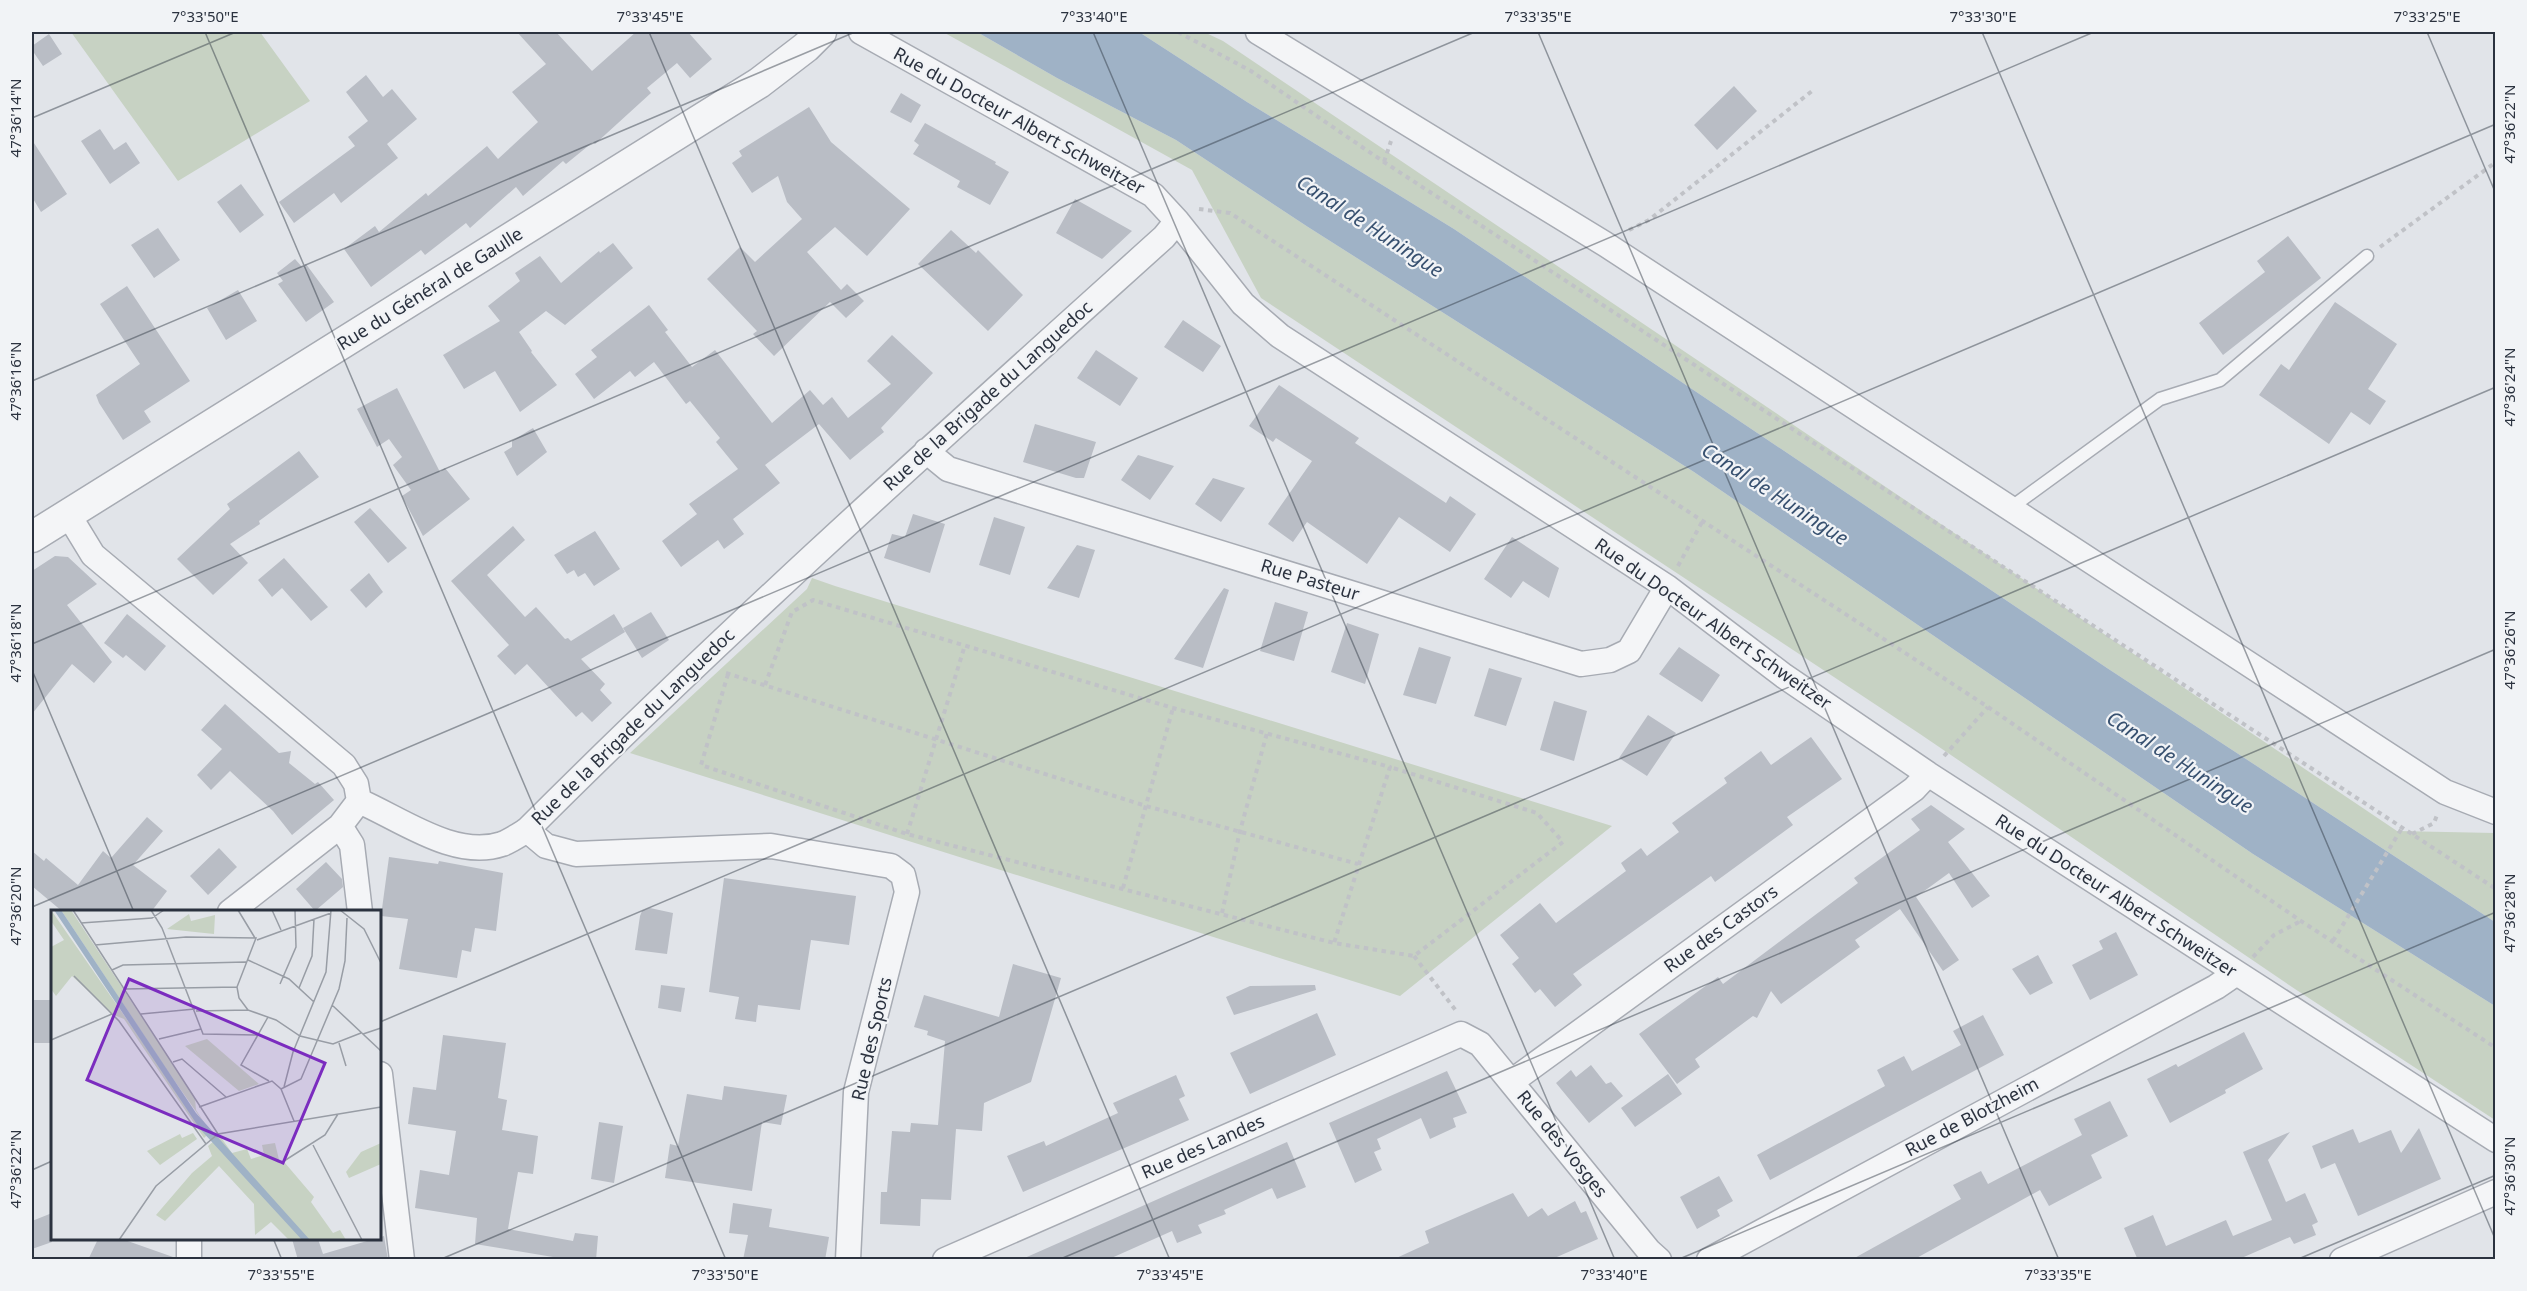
<svg xmlns="http://www.w3.org/2000/svg" width="2527" height="1291" font-family="'Noto Sans',sans-serif">
  <rect width="100%" height="100%" fill="#e1e4e9"/>
  <path fill="#c7d2c3" d="M71 32H260L310 101 178 181Z
    M943 32H977L1057 78 1176 140 1308 227 1694 472 2253 854 2495 1006V1120L2295 989 1920 734 1261 298 1192 170Z
    M1139 32H1204L1223 41 2397 831 2495 833V922L2107 668 1454 229 1247 102Z
    M812 578 835 586 1612 826 1400 996 630 753 807 589Z"/>
  <path fill="#9fb2c6" d="M977 32H1139L1247 102 1454 229 2107 668 2495 922V1006L2253 854 1694 472 1308 227 1176 140 1057 78Z"/>
  <path fill="#b9bdc5" d="M517 32H556L592 71 636 32H688L712 59 690 78 677 63 647 88 651 93 595 144 593 142 566 164 563 161 523 196 516 187 470 228 466 223 425 255 421 250 371 287 344 249 375 226 379 232 426 193 428 196 487 146 498 159 538 122 512 92 546 64Z
    M49 34 62 54 43 66 32 50V46Z
    M366 75 383 97 392 89 417 119 387 144 398 158 341 203 334 193 294 223 279 202 355 146 348 137 368 121 346 92Z
    M1734 86 1757 111 1717 150 1694 125Z
    M901 93 921 105 911 123 890 112Z
    M809 107 831 142 910 209 867 256 835 227 807 252 841 290 847 284 864 301 846 318 830 302 774 356 753 334 757 331 707 279 740 247 755 262 802 219 787 202 778 176 752 193 732 163 742 156 739 151Z
    M925 123 996 162 995 164 1009 172 990 205 957 187 960 181 913 154 919 145 914 141Z
    M100 129 114 150 126 142 140 163 110 184 81 141Z
    M32 140 67 194 41 212 32 197Z
    M241 184 264 215 240 233 217 202Z
    M1075 199 1132 231 1102 259 1056 233Z
    M158 228 180 260 154 278 131 245Z
    M951 230 976 253 978 250 1023 295 988 331 918 264Z
    M2288 236 2321 278 2223 355 2199 323 2265 272 2257 261Z
    M613 243 633 268 565 325 546 311 519 332 532 351 531 352 557 385 520 412 495 371 464 389 443 355 500 321 488 306 520 281 515 273 540 256 561 283 599 251 600 253Z
    M295 259 302 267 306 264 334 302 306 322 278 284 283 281 277 273Z
    M127 286 190 381 144 411 151 422 123 440 99 403 96 395 140 364 100 304Z
    M238 290 257 321 226 340 207 308Z
    M2335 302 2397 344 2368 389 2386 401 2370 425 2351 412 2329 444 2259 395 2281 364 2289 370Z
    M649 305 668 330 665 332 692 367 715 350 772 423 810 390 823 405 832 397 848 418 891 384 867 361 892 335 933 373 881 428 884 432 850 460 819 424 765 465 780 483 733 519 744 534 724 549 718 540 681 567 662 541 697 514 689 504 738 469 716 442 720 438 690 401 686 404 654 362 635 377 630 371 594 399 575 374 597 357 591 350Z
    M1183 320 1221 346 1203 372 1164 347Z
    M1096 350 1138 378 1120 406 1077 378Z
    M1279 385 1359 438 1355 443 1446 503 1450 496 1476 514 1450 552 1399 517 1367 564 1307 522 1293 542 1268 524 1312 461 1276 438 1273 442 1249 426Z
    M397 388 440 472 445 468 470 499 423 536 402 496 411 490 393 465 402 457 389 439 377 447 357 409Z
    M1035 424 1096 442 1084 478H1076L1023 462Z
    M533 428 547 452 517 476 504 452 512 447V441Z
    M299 451 319 477 259 521 260 524 230 544 248 563 213 595 177 559 230 509 227 504Z
    M1138 455 1174 466 1150 500 1121 480Z
    M1213 478 1245 488 1221 522 1195 504Z
    M370 508 407 548 388 563 354 522Z
    M913 514 945 524 930 573 884 558 892 534 905 537Z
    M994 517 1025 527 1010 575 979 565Z
    M513 526 525 540 487 575 525 617 536 607 565 639 568 638 571 641 614 614 625 632 581 659 605 684 600 690 612 703 592 722 582 712 576 717 527 664 515 675 497 656 509 645 451 581Z
    M595 531 620 569 594 586 585 573 578 577 574 570 567 574 554 555Z
    M1512 537 1559 568 1549 598 1523 581 1511 598 1484 579Z
    M1077 545 1095 550 1079 598 1047 588Z
    M55 556 68 557 97 584 67 605 112 662 94 683 72 664 32 714V571Z
    M284 558 328 607 311 621 282 588 272 597 258 580Z
    M369 573 383 592 366 608 350 590Z
    M1224 588 1229 590 1203 668 1174 659Z
    M1275 602 1308 612 1294 661 1260 651Z
    M651 612 669 640 642 658 623 628Z
    M127 614 166 646 145 671 126 655 123 658 104 643Z
    M1347 623 1379 634 1365 684 1331 672Z
    M1419 647 1451 657 1436 704 1403 695Z
    M1679 647 1720 675 1702 702 1659 674Z
    M1489 668 1522 678 1506 726 1474 716Z
    M1554 701 1587 711 1574 761 1540 750Z
    M225 704 279 753 291 751 289 763 315 784 318 782 334 800 292 835 273 811 230 771 211 790 197 775 222 749 201 730Z
    M1648 715 1676 733 1647 776 1619 758Z
    M1811 737 1842 779 1787 817 1793 825 1715 882 1711 876 1573 974 1582 985 1555 1007 1540 989 1535 993 1512 964 1519 958 1500 935 1540 903 1556 923 1626 871 1621 863 1641 848 1647 856 1679 832 1672 823 1727 783 1724 778 1761 751 1771 765Z
    M1931 805 1965 829 1948 842 1990 896 1972 908 1949 873 1916 897 1959 960 1943 971 1900 909 1855 940 1860 947 1781 1004 1771 991 1757 1018 1753 1016 1695 1059 1700 1067 1677 1084 1639 1034 1718 977 1723 984 1858 883 1854 878 1920 830 1911 819Z
    M147 817 163 831 133 865 167 891 151 912H63L32 886V851L44 861 46 858 78 885 103 851 111 858Z
    M219 848 237 867 208 895 190 876Z
    M389 857 438 864 439 861 503 873 496 931 475 928 471 952 462 950 457 978 399 969 408 919 381 916Z
    M326 862 342 879 343 887 315 911 296 889Z
    M724 878 856 896 849 945 811 940 800 1010 758 1005 756 1022 735 1019 739 997 709 992Z
    M650 908 673 913 667 954 635 950 640 916 642 911Z
    M2116 932 2138 975 2090 1000 2072 965 2103 949 2099 941Z
    M2038 955 2053 983 2030 995 2012 969Z
    M1013 964 1061 978 1031 1082 984 1103 982 1131 956 1129 951 1200 921 1199 920 1226 880 1224 881 1192H887L892 1131 910 1132 911 1123 938 1125 945 1041 927 1035 928 1031 914 1027 924 995 999 1017Z
    M661 985 685 988 681 1012 658 1008Z
    M1315 985 1316 990 1234 1015 1226 997 1250 986Z
    M32 1000H52V1043H32Z
    M1317 1013 1336 1055 1250 1094 1230 1053Z
    M1983 1015 2004 1055 1770 1180 1757 1155 1885 1086 1877 1070 1904 1056 1912 1071 1961 1045 1953 1031Z
    M2244 1032 2263 1069 2225 1090 2226 1093 2170 1123 2147 1079 2176 1064 2178 1067Z
    M443 1035 506 1043 498 1098 507 1100 502 1130 538 1136 533 1174 518 1172 508 1229 573 1241 575 1233 598 1236 596 1260H571L475 1244 477 1218 415 1208 420 1170 449 1175 456 1131 408 1124 413 1087 436 1090Z
    M1591 1065 1606 1084 1611 1082 1623 1096 1589 1123 1556 1083 1571 1070 1576 1077Z
    M1447 1071 1467 1113 1453 1118 1456 1127 1430 1139 1421 1118 1377 1139 1381 1149 1374 1152 1382 1170 1355 1183 1329 1123Z
    M1668 1074 1682 1094 1635 1127 1621 1108Z
    M1176 1075 1185 1096 1179 1099 1189 1120 1023 1192 1007 1156 1044 1141 1046 1146 1118 1113 1113 1103Z
    M724 1086 787 1095 781 1125 762 1122 752 1191 665 1178 670 1144 678 1146 687 1094 722 1100Z
    M2110 1101 2128 1136 2091 1155 2102 1178 2049 1206 2040 1190 1913 1260H1851L1961 1199 1953 1185 1981 1171 1988 1184 2082 1135 2074 1119Z
    M599 1122 623 1126 614 1183 591 1179Z
    M2419 1128 2441 1179 2358 1216 2335 1163 2321 1169 2312 1146 2353 1129 2359 1143 2391 1130 2401 1153Z
    M2290 1132 2268 1160 2286 1202 2305 1193 2318 1222 2312 1225 2316 1235 2294 1244 2290 1237 2237 1260H2134L2137 1258 2124 1228 2153 1215 2166 1246 2226 1220 2233 1236 2272 1220 2243 1152Z
    M1287 1142 1306 1187 1277 1199 1272 1188 1224 1210 1226 1214 1198 1225 1202 1233 1177 1243 1172 1231 1107 1260H1020Z
    M1719 1176 1733 1201 1717 1210 1720 1216 1697 1229 1680 1197Z
    M1513 1193 1528 1217 1542 1208 1548 1216 1575 1201 1581 1213 1586 1211 1598 1239 1550 1260H1392L1429 1243 1425 1231Z
    M733 1203 772 1209 769 1227 829 1237 825 1260H743L748 1235 729 1233Z
    M52 1213V1242L32 1249V1221Z
    M384 1236 388 1260H298L292 1239H318L323 1254Z
    M98 1239H122L173 1257 172 1260H88Z"/>
  <g fill="none" stroke-linecap="round" stroke-linejoin="round">
    <g stroke="#a7abb3" stroke-width="15">
      <path id="service" d="M2009 509 2160 399 2220 380 2367 256"/>
    </g>
    <g stroke="#a7abb3" stroke-width="27">
      <path id="minor" d="M861 32 1153 195 1177 221 1243 304 1280 336 1667 587 1784 676 1928 774 2496 1140
        M1258 32 1605 244 2445 792 2496 812
        M926 451 948 469 1581 664 1610 660 1629 651 1667 587
        M68 514 93 555 344 765 356 784 359 801
        M359 801C401 819 455 860 502 844 510 841 519 835 527 830 732 625 949 431 1164 237L1177 221
        M340 826 352 845 360 912
        M527 830 546 846 576 854 771 846 891 866 903 875 907 892 856 1092 848 1260
        M230 912 340 826 359 801
        M380 1074 402 1260
        M1511 1082 1914 789 1928 774
        M189 1238V1260
        M945 1260 1461 1034 1480 1044 1649 1251 1659 1260
        M1709 1260 2216 987 2235 974
        M2342 1260 2496 1192"/>
    </g>
    <g stroke="#a7abb3" stroke-width="33">
      <path id="tertiary" d="M32 537 759 83 806 47 821 32"/>
    </g>
    <path stroke="#c0c2c7" stroke-width="4" stroke-dasharray="4.5 4.5" stroke-linecap="butt" d="M1178 32 1251 71 1384 162 2496 889
      M1384 162 1391 141
      M1199 209 1230 213 1988 707 2301 921 2496 1048
      M1629 230 1649 220 1812 91
      M2380 247 2496 162
      M1678 566 1702 522
      M726 673 1146 806 1358 864
      M728 674 701 765 907 834 1334 943 1414 956 1563 842 1537 813 1390 767
      M765 685 792 612 813 600 1173 708 1390 767 1334 943
      M1944 756 1988 707
      M907 834 965 645
      M2412 834 2434 823 2437 815
      M1123 888 1173 708
      M1222 913 1240 831 1267 733
      M2333 941 2402 828
      M1414 956 1457 1012
      M2253 957 2274 935 2301 921"/>
    <use href="#service" stroke="#f4f5f7" stroke-width="12"/>
    <use href="#minor" stroke="#f4f5f7" stroke-width="24"/>
    <use href="#tertiary" stroke="#f4f5f7" stroke-width="30"/>
  </g>
  <path fill="none" stroke="#2b323f" stroke-width="1.5" stroke-opacity="0.45" d="M205 32 726 1260M649 32 1170 1260M1093 32 1615 1260M1538 32 2059 1260M1982 32 2496 1241M2427 32 2496 194M32 118 236 32M32 381 855 32M32 644 1475 32M32 670 134 912M32 907 2094 32M380 1022 2496 124M32 1170 52 1161M273 1238 282 1260M439 1260 2496 387M1058 1260 2496 649M1677 1260 2496 912M2296 1260 2496 1175"/>
  <g text-anchor="middle" stroke-width="4.5" stroke-linejoin="round" paint-order="stroke">
    <g font-size="18" fill="#2b323f" stroke="#f1f3f6">
      <text transform="translate(1019 121) rotate(29)" y="6">Rue du Docteur Albert Schweitzer</text>
      <text transform="translate(430 289) rotate(-32)" y="6">Rue du Général de Gaulle</text>
      <text transform="translate(988 396) rotate(-42)" y="6">Rue de la Brigade du Languedoc</text>
      <text transform="translate(1310 580) rotate(17)" y="6">Rue Pasteur</text>
      <text transform="translate(1713 624) rotate(35)" y="6">Rue du Docteur Albert Schweitzer</text>
      <text transform="translate(633 727) rotate(-44)" y="6">Rue de la Brigade du Languedoc</text>
      <text transform="translate(2116 896) rotate(33)" y="6">Rue du Docteur Albert Schweitzer</text>
      <text transform="translate(1721 929) rotate(-36)" y="6">Rue des Castors</text>
      <text transform="translate(872 1039) rotate(-77)" y="6">Rue des Sports</text>
      <text transform="translate(1972 1117) rotate(-28)" y="6">Rue de Blotzheim</text>
      <text transform="translate(1562 1144) rotate(51)" y="6">Rue des Vosges</text>
      <text transform="translate(1203 1147) rotate(-24)" y="6">Rue des Landes</text>
    </g>
    <g font-size="20" font-style="italic" fill="#385170" stroke="#f1f3f6">
      <text transform="translate(1370 226) rotate(33)" y="7">Canal de Huningue</text>
      <text transform="translate(1775 494) rotate(33)" y="7">Canal de Huningue</text>
      <text transform="translate(2180 762) rotate(33)" y="7">Canal de Huningue</text>
    </g>
  </g>
  <g transform="translate(51 910)">
    <rect width="330" height="330" fill="#e1e4e9"/>
    <path d="M0 0 156 225 153 228 73 109 63 105 21 66 5 86 0 79V37L13 30 0 11ZM10 0H20L144 188 145 200 160 223 116 160ZM138 4 140 11 164 5 163 24 116 19ZM156 129 208 174 188 181 134 136ZM142 223 146 229 109 255 96 241 129 224 131 228ZM169 226 181 243 196 239 200 249 213 245 211 235 224 233 229 254 234 253 263 287 260 292 282 323 289 320 295 330H238L220 312 204 325 203 294 168 256 114 311 105 305 141 263 161 246 157 236ZM330 233V254L298 268 295 262 310 242Z" fill="#c7d2c3"/>
    <path d="M3 0H10L145 203 259 330H251L149 219Z" fill="#9fb2c6"/>
    <path fill="none" stroke="#989da5" stroke-width="1.5" d="M22 0 167 224M100 0 111 18 152 124 208 125M187 0 204 28M221 0 230 20M289 0 313 19 330 53M30 13 101 8 113 0M206 30 280 3M44 35 135 27 205 28 186 77 188 88 197 100M197 50 238 69 263 92M61 60 72 55 195 52M23 66 68 111 155 234M229 74 245 37 244 0M248 78 261 46 263 9M73 79 186 77M281 95 330 141M145 101 197 100 225 110 249 126 282 134 310 123M90 104 144 99M217 107 190 155 218 171M312 124 330 118M108 129 150 119M0 130 61 104M288 133 295 156M122 152 131 149 175 187M233 177 242 142 275 62 280 0M230 179 250 169 288 79 294 51 296 8M148 197 221 171 230 179 243 211M262 235 311 330M233 251 274 225 287 204M68 330 105 276 167 224 330 197"/>
    <path fill="#7b2cbf" fill-opacity="0.15" stroke="#7b2cbf" stroke-width="3" d="M78 69 274 153 232 253 36 170Z"/>
    <rect width="330" height="330" fill="none" stroke="#2b323f" stroke-width="3"/>
  </g>
  <rect width="2527" height="1291" fill="none" stroke="#f1f3f6" stroke-width="66"/>
  <rect x="33" y="33" width="2461" height="1225" fill="none" stroke="#2b323f" stroke-width="2"/>
  <g font-size="15" text-anchor="middle" fill="#2b323f">
    <text x="205" y="22">7°33'50"E</text>
    <text x="650" y="22">7°33'45"E</text>
    <text x="1094" y="22">7°33'40"E</text>
    <text x="1538" y="22">7°33'35"E</text>
    <text x="1983" y="22">7°33'30"E</text>
    <text x="2427" y="22">7°33'25"E</text>
    <text transform="translate(16 118) rotate(-90)" y="5">47°36'14"N</text>
    <text transform="translate(2510 124) rotate(-90)" y="5">47°36'22"N</text>
    <text transform="translate(16 381) rotate(-90)" y="5">47°36'16"N</text>
    <text transform="translate(2510 387) rotate(-90)" y="5">47°36'24"N</text>
    <text transform="translate(16 643) rotate(-90)" y="5">47°36'18"N</text>
    <text transform="translate(2510 650) rotate(-90)" y="5">47°36'26"N</text>
    <text transform="translate(16 906) rotate(-90)" y="5">47°36'20"N</text>
    <text transform="translate(2510 913) rotate(-90)" y="5">47°36'28"N</text>
    <text transform="translate(16 1169) rotate(-90)" y="5">47°36'22"N</text>
    <text transform="translate(2510 1176) rotate(-90)" y="5">47°36'30"N</text>
    <text x="281" y="1280">7°33'55"E</text>
    <text x="725" y="1280">7°33'50"E</text>
    <text x="1170" y="1280">7°33'45"E</text>
    <text x="1614" y="1280">7°33'40"E</text>
    <text x="2058" y="1280">7°33'35"E</text>
  </g>
</svg>
